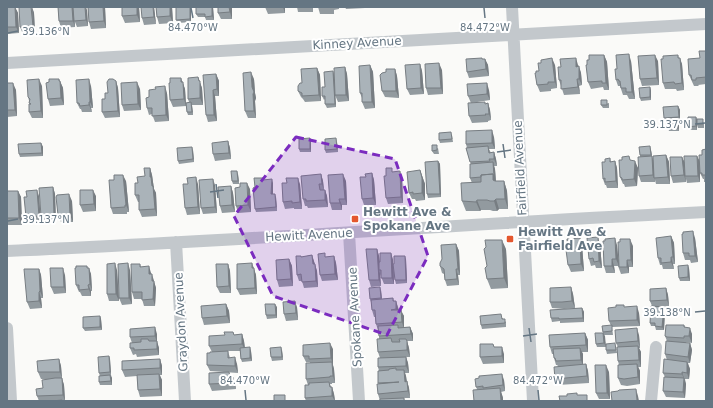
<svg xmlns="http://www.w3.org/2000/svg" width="713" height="408" font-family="'DejaVu Sans',sans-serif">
  <rect width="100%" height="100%" fill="#fafaf8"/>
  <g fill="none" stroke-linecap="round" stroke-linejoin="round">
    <path stroke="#c3c8cc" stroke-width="12" d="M512 7 533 401
      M7 63 706 24
      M349 233 359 401
      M176 242 185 401
      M7 251C240 241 473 223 706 212
      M7 328 11 401
      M651 401 656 347"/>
  </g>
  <path fill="#929a9f" d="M7 7H15L18 13 19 33 7 34Z
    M32 7 34 13 35 33 23 34 20 27Z
    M58 7H73L74 8 87 10 88 26 77 27 75 22V27L61 28 59 21Z
    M88 7H105L106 28 91 29 89 22Z
    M122 7H139L140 22 125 23 122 16Z
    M154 7 156 24 144 25 142 18Z
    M156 7H172L173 23 159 24 157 17Z
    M191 7V22L178 23 176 20Z
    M213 7 214 20H206L205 17H198L196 14Z
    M218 7H232V19H221L218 13Z
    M265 7H285V13L268 14Z
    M297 7H313V12H298Z
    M318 7H339V9L334 10V14H320Z
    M345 7H365V8L346 9Z
    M706 51V84L698 85 699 86H694L689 75 700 58Z
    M604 55 607 62 609 90H604L603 87 591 89 588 82 587 65 589 60Z
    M679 58 682 64 684 90 677 91 676 89H665L663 83Z
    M482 59H485L488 65 489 76 469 78 467 72Z
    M631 61 635 99H629L627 95H623L620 86H618L616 80 617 69Z
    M658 61 659 85 642 86 640 79Z
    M420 64 422 71 424 94 410 95 407 89Z
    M370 65 373 72 375 108 365 109 362 102V98L360 93Z
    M555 65 557 88 551 89V91L540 92 537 85 536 73Z
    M578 65 581 73 582 85 579 86 580 94 564 95 559 80Z
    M345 67 347 74 349 101 338 102 335 95Z
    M317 68 320 75 321 101 305 102 303 99 301 97 298 91Z
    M395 69 397 76 399 98 385 97 382 91 386 72Z
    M442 70 443 94 428 95 426 88Z
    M333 71 334 75 336 107 327 108 325 104V99L324 100 322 96 325 87Z
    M216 74 219 81V96H215L217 121 208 122 206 115Z
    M198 77 202 88 203 105H192L193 115H188L187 112 186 106 173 107 170 100V83L181 78 185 89 186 103 189 102 188 99Z
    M254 79 255 93 256 98 255 101 256 118H248L245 111Z
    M60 81 63 88 64 105 50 106 48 99Z
    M116 81 118 88 120 117 105 118 102 112 105 99 108 93Z
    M7 83 16 90 17 116 7 117Z
    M42 86 43 118H32L29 112 30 104 28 97Z
    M91 86 93 108H91L92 112H82L81 109H80L77 103Z
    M650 87 651 91V100L641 101 640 98Z
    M140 89 141 110 124 111 122 105Z
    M489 90 490 100 471 103 468 96Z
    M167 93 169 121 155 122 152 114 149 115 147 108 149 97Z
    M488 103 490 110 491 120 488 121V122L472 123 469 116Z
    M609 103V108H603L601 105Z
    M678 106 680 110V120H678L679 131H669L668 128V121H665L664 118Z
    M696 117 697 120 704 123V128H698L697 125V130H690L688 127Z
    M452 135 453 142 440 143 439 140Z
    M494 137 495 149H489L491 153 494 152 496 159 497 166H494L495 169 496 181H504L507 191 508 209H499L497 211H493L490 210H481L480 211H466L462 201 472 183 470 178 471 164 466 148H467L466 144Z
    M228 141 230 148 231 159 215 161 213 154Z
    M311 141V152H300L299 149Z
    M337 142 338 152 326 153 325 150Z
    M41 143 43 147V156L20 157 19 154Z
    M438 148 439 154H434L432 151Z
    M706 149V182H704V179H703L700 173V166V182L687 183 686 179V182L673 183 671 176 682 157 684 162 697 156 700 162 702 155Z
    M193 150 194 162 179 164 178 161Z
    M651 150 652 157 653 160 666 155 669 162 670 184H656L655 180V182H641L639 176 640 157V155Z
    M610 158 611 162 615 161 617 168 618 188H607L606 185H605L603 179 605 162Z
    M631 160 638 168 637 186 625 187 624 184H623L620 177Z
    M438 161 440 164 441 197 428 198 427 194Z
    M150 168 152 175 154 189 156 193 157 216 142 217 139 210V202H138L135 195 145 176Z
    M420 170 425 184V200L416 201 415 199H412L409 193Z
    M393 172 402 178 403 203 388 204 386 198V176Z
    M372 173 374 180 376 205H364L362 199 366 177Z
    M238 174 239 184H233L232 181Z
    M321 174 323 181 324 190H325L327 196 328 207 308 208 307 206H305L303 199Z
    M263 178 264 180 273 183V194L276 197 277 211 256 212 255 209Z
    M126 181 129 212H127V214H113L111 208Z
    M346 181 347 205H342V210H332L330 203Z
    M188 184H198L200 214 187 215 185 208Z
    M300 184 302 209H294V208L285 209 283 202Z
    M215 185 217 213 203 214 201 208Z
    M231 186 233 193 235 212 222 213 220 206Z
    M53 187 55 194 56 222H43L41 216Z
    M250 189 251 212 238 213 236 206Z
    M7 191H18L21 197 22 225H8L7 223Z
    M39 196 41 223H28L26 217 27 197Z
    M96 196V211L83 212 80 205Z
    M72 201 73 222H61L58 215Z
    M683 234 695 238 698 262 691 263 690 260H685L683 253Z
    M671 236 674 243 675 264H673L674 269H663L662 265H660L658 258Z
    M456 244 459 251 460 275H458L459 285 447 286 445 280 444 274 442 273 440 266Z
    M600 244 602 268H596L595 265 591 266 589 259Z
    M582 245 584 271 571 272 568 265V250Z
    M617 245 618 260 633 246V267H629V273L621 274 618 266H614L615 273H606L604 266Z
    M377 249 379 256 380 262 391 253 393 260V264L406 259 407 283 396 284 394 276V284H384L380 274 381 286 371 287 369 280Z
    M506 249 508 288 491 289 487 279Z
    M312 255 317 271 318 287 304 288 302 281H299L297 275 302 257Z
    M334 256 336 263 338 280 322 281 320 275Z
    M289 259 292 266 293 286 279 287 277 280Z
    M252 263 256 275 257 294 240 295 237 289Z
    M140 264 141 267 151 273 156 288 155 306H144L142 299H134L132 292Z
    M228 264 230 271 231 293H220L217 287Z
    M88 268 91 274 92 291H91V296H82L80 292H79L76 285Z
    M689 268 690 281H680L679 278Z
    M39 269 41 275 43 298H41L42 308 30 309 27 302Z
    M117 270 119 301H109L107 294Z
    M130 270 132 304 122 305 119 298Z
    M65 275 66 293 54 294 51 287Z
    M571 287 573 294 575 308 564 309 552 308 550 302Z
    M666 288 668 295 669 306 660 307 665 310 664 330H656L655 326H651L650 323 652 306 650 301Z
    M381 290 382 299 393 298 394 301H396L399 310 404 316V327H410L413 334V341H407L409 348 410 357H406L408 363 409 373H405L406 376 407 381 409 388 410 398H404L405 401H380L378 394 379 371 378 367 380 358 378 352 379 338V336L378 330 376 324 375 317H374L372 310 371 302 370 299Z
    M226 304 229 311 230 323 204 325 202 318Z
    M277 307V318L267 319 266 315Z
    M297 307 298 320 286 321 284 314Z
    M624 307 639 313 640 326 612 327 613 335H604L606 347H597L596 344 603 333 602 326H611L609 321Z
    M582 308 584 312V322L560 323V321L552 322 551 318Z
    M100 316 101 319 102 330 85 331 83 328Z
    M503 318V319L506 322V327L482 329 481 325Z
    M684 325 685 327 692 334V343L686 342V343H690L692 350 690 363H688L690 369 689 379H685L686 384 685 398 666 397 663 391 665 377 663 373 667 360 665 354 667 341 665 336Z
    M233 332 234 335 242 334 244 341 245 348 251 351 252 361 242 362 241 359 240 351H228L230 358 237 364 238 373 210 371 207 365 212 352 209 346 225 335Z
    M585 333 588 340V352H582L583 354V365L586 364 588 371 589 383 558 385 555 379 558 366 557 365H556L554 358V354H552L550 347Z
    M157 334V343L159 348V355L137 357 136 354 133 355 130 348 132 343 130 337Z
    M639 335 640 348H639L641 352V367H638L640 371V384L627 386 621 385 618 378 619 365 618 361V347L616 343Z
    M616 346 617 353 607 354 606 350Z
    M333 349V365L334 369 335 383H332V384H330L331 387H332L334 394 335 401H306L305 398 308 385 306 379 310 363V362H306L303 356Z
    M282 350 283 360 272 361 271 357Z
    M504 354V363L483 364 480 357Z
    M109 356 110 359 111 375 112 378V385H100L99 382 100 376 99 373Z
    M59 359 61 366 62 379 64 385 65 401H39L37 396 43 388 46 379H41L38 372Z
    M160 359 162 366V375H160L162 380V396L140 397 138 390 137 376 125 377 122 370Z
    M609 372 610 399H599L596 393Z
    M231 377 235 384 236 389 212 391 209 384Z
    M504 380 505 391 501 392 503 398V401H474L477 389 476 387Z"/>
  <path fill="#777d82" d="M15 7 18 13 19 33 16 27Z
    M32 7 34 13 35 33 33 26Z
    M72 7H73L74 11V21L75 27 73 21Z
    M85 7H86L87 10 88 26 86 20Z
    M103 7H105L106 28 104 21Z
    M137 7H139L140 22 137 15Z
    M153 7H154L156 24 154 17Z
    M170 7H172L173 23 170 16Z
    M190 7H191V22L190 19Z
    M212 7H213L214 20 212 16Z
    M229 7H232V19L230 12Z
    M283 7H285V13Z
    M629 54 631 61 635 99 632 92Z
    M604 55 607 62 609 90 606 83Z
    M655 55 658 61 659 85 657 78Z
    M678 55 680 61V58L682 64 684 90 682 83Z
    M552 58 555 65 557 88 555 82Z
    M576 58 578 65 579 73 576 67Z
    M485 59 488 65 489 76 486 69Z
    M439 63 442 70 443 94 441 88Z
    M420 64 422 71 424 94 421 88Z
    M370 65 373 72 375 108 372 102Z
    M579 66 581 73 582 85 579 79Z
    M345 67 347 74 349 101 346 95Z
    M317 68 320 75 321 101 319 95Z
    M395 69 397 76 399 98 396 91Z
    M333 71 334 75 336 107 335 104Z
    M251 72 254 79 255 93 256 98 255 101 256 118 254 111Z
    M216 74 219 81V96L217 89Z
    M198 77 202 88 203 105 200 98Z
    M181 78 185 89 186 106 184 99Z
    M39 79 42 86 43 118 41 111Z
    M59 79 63 88 64 105 61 98Z
    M89 79 91 86 93 108 90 102Z
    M577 79 579 86 580 94 578 87Z
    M116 81 118 88 120 117 118 111Z
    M137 82 140 89 141 110 138 104Z
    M13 83 16 90 17 116 15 110Z
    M487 83 489 90 490 100 487 94Z
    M165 86 167 93 169 121 166 115Z
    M650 87 651 91V100L650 97Z
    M213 90 215 96 217 121 214 115Z
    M89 102 91 108 92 112 89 105Z
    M191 102 192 105 193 115 192 112Z
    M488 103 490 110 491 120 489 114Z
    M678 106 680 110V120L679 117Z
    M696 117 697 120V130L696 126Z
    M677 118 679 121V131L678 128Z
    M492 130 494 137 495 149 492 143Z
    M310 138 311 141V152L310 149Z
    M336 138 337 142 338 152 337 149Z
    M228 141 230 148 231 159 229 153Z
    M41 143 43 147V156L42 153Z
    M650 146 651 150 652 157 654 163V178L655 182 653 175 652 157 651 155Z
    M192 147 193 150 194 162 193 159Z
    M494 152 496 159 497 166 494 159Z
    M666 155 669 162 670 184 668 177Z
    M697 156 700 162V182L698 176Z
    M682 157 685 163V176L686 182 684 175Z
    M438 161 440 164 441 197 440 194Z
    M615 161 617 168 618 188 616 181Z
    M635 161 638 168 637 186 634 179Z
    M493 162 495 169 496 183 493 180Z
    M150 168 152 175 154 189 156 193 157 216 155 209 152 186 150 177Z
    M420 170 425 184V200L422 193Z
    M237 171 238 174 239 184 238 181Z
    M400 171 402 178 403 203 401 197Z
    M372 173 374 180 376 205 373 198Z
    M321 174 323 181 324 191 322 184Z
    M343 174 346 181 347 205 345 199Z
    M123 175 126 181 129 212 126 205Z
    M196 177 198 184 200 214 198 207Z
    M298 178 300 184 302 209 300 202Z
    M213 179 215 185 217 213 215 207Z
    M272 179 273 183V197L271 194Z
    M504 181 507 191 508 209 505 199Z
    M247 183 250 189 251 212 248 205Z
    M231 186 233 193 235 212 232 205Z
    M53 187 55 194 56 222 54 215Z
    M37 190 39 196 41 223 39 216Z
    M93 190 96 196V211L94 204Z
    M325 190 327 196 328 207 325 200Z
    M18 191 21 197 22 225 19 218Z
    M69 194 72 201 73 222 70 215Z
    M275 194 276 197 277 211 276 207Z
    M339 199 342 205V210L340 203Z
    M496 199 499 209 497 211 494 201Z
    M477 200 481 210 480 211 476 202Z
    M693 231 695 238 698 262 695 256Z
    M671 236 674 243 675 264 673 257Z
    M598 237 600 244 602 268 599 261Z
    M580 238 582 245 584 271 581 264Z
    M615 238 617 245 619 266 616 259Z
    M630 239 633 246V267L631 260Z
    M502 240 506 249 508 288 504 278Z
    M456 244 459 251 460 275 458 269Z
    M377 249 379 256 380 270H379L380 274 381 286 379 280Z
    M391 253 393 260 394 284 392 278Z
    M312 255 317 271 318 287 316 281 313 264Z
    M334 256 336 263 338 280 335 274Z
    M405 256 406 259 407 283 406 280Z
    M671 257 673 264 674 269 671 262Z
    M289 259 292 266 293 286 291 279Z
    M612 259 614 266 615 273 612 266Z
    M627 260 629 267V273L627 267Z
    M115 263 117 270 119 301 116 294Z
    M128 263 130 270 132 304 129 298Z
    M252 263 256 275 257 294 255 288Z
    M228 264 230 271 231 293 229 286Z
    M688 265 689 268 690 281 688 277Z
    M87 266 89 270V268L91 274 92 291 90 284Z
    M149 266 151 273 152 281 149 274Z
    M63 268 65 275 66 293 64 287Z
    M39 269 41 275 43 298 40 291Z
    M456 269 458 275 459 285 457 279Z
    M152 274 156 288 155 306 153 299Z
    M88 285 91 291V296L89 289Z
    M380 287 381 290 382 302 381 298Z
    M571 287 573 294 575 308 572 301Z
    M666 288 668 295 669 306 667 300Z
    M39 292 41 298 42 308 39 301Z
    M295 301 297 307 298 320 296 313Z
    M396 301 398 308 399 315 396 309Z
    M226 304 229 311 230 323 227 316Z
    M275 304 277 307V318L276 315Z
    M637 306 639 313 640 326 637 320Z
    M664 307 665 310 664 330 662 327Z
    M582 308 584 312V322L583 318Z
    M401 310 404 316V329L402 322Z
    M100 316 101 319 102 330 100 327Z
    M155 327 157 334V343L155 336Z
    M410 327 413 334V341L411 334Z
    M637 328 639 335 640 348 638 341Z
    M690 328 692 334V343L689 336Z
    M585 333 588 340V352L586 345Z
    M603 333 605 336 606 347 604 343Z
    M242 334 244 341 245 350 242 344Z
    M157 341 159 348V355L157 349Z
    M407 341 409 348 410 357 407 350Z
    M330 343 333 349V365L331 358Z
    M690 343 692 350 690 363 688 357Z
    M638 346 641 352V367L639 360Z
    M250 347 251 351 252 361 250 358Z
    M281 347 282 350 283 360 282 357Z
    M502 347 504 354V363L502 356Z
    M580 348 583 354V366L581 360Z
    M109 356 110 359 111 375 110 372Z
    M235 357 237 364 238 373 235 366Z
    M406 357 408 363 409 373 406 366Z
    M59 359 61 366 62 379 60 372Z
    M160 359 162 366V375L160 368Z
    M332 362 334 369 335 383 333 376Z
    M687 362 690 369 689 379 687 373Z
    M586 364 588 371 589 383 587 376Z
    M637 364 640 371V384L638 377Z
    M606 365 609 372 610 399 607 393Z
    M404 370 406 376 407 388 405 382Z
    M682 372 686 384 685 398 683 392 684 379 682 374Z
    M159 374 162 380V396L160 389Z
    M502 374 504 380 505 391 503 385Z
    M110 375 112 378V385L111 381Z
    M233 377 235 384 236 389 233 383Z
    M62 378 64 385 65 401 63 395Z
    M407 381 409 388 410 398 408 391Z
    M332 387 334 394 335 401 332 396Z
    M500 388 503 398V401H501Z
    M636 389 638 396 639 401H637Z"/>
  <path fill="#aab3b9" stroke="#777d82" d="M7 7H15L16 27H7Z
    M19 7H31L33 26 20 27Z
    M58 7H72L73 21H59Z
    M73 7H85L86 20 74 21Z
    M88 7H103L104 21 89 22Z
    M122 7H137V15L122 16Z
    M141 7H153L154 17 142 18Z
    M156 7H170V16L157 17Z
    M176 7H190V19L176 20Z
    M196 7H212V16L205 17V14H196Z
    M218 7H229L230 12 218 13Z
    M699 51H706V77L696 78V80H692L691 75H689L688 59 700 58Z
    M629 54 632 92H626V88H621L620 81H619L618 79 616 80 615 69H617L616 55Z
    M589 55H604L606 83H602V81L588 82 586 65H587V60H589Z
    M655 55 657 78 640 79 638 56Z
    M678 55V58H680L682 83 675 84 674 82 663 83 661 59H663V56Z
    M482 58V59H485L486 69 467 72 466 59Z
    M552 58 555 82H548V84L537 85 535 73H536V71H539L538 63H541V60Z
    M576 58V67L579 66V79H577L578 87 561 89V80H559L558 67H561L560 59Z
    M439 63 441 88H426L425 64Z
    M420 64 421 88 407 89 405 65Z
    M370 65 372 102H362V93H360L359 66Z
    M345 67 346 95H335L334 68Z
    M317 68 319 95 302 96V93L298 91V86L300 83H302L301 69Z
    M386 69H395L396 91H382L380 75 382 73 386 72Z
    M333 71 335 104H325V96H322V87H325L324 72Z
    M251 72 252 87 254 92 253 94 254 111H245L243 73Z
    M216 74 217 89 213 90 214 115H206L203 75Z
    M198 77 199 81H200V98L188 99V78Z
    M170 78H181V82H183L184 99 170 100 169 83H170Z
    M39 79 41 111 29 112V104H31L29 103 30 99 28 97 27 80Z
    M49 79H59V81H60L61 98 48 99 46 83 49 82Z
    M89 79 90 102H89V105L80 106 79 103H77L76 80Z
    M109 79H113L116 81 118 111 102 112V99H105V93H108L107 82Z
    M137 82 138 104 122 105 121 83Z
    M7 83H13L15 110H7Z
    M487 83V94L468 96 467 84Z
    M165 86 166 115 152 116V108H147L146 98 149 97V90L156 89 155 87Z
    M650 87V97L640 98 639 88Z
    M601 100H607V105H601Z
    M191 102 192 112H187L186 103Z
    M485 102V104L488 103 489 114H485L486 115 469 116 468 103Z
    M678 106 679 117 664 118 663 107Z
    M688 117H696V126L688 127Z
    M668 118H677L678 128H668Z
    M697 119H703V124H697Z
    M492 130V143L466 144V131Z
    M451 132 452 139 439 140V133Z
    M310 138V149H299V139Z
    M336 138 337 149 325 150V139Z
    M228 141 229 153 213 154 212 143Z
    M41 143 42 153 19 154 18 144Z
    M432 145H437V150L432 151Z
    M488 146 489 153 494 152V159H489L490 161 470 162 466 148Z
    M650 146 651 155H640L639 147Z
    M192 147 193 159 178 161 177 148Z
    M706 149V175H702V173H700L699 155H702V150Z
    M666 155 668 177 654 178 653 156Z
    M629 156 630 160 635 161 634 179 622 180V178L620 177 619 160H622V157Z
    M652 156 653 175 639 176 638 157Z
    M684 156H697L698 176H685Z
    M670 157H682L684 175 671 176Z
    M610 158V162L615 161 616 181 605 182V178L603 179 602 162H605V159Z
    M438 161 440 194H427L425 162Z
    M493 162 494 176 493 174 481 175V177L470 178V164Z
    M144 168H150V177H151L152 186H153L155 209 139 210V195H135V183H138L137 177 145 176Z
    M386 168H392V172L400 171 401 197 386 198 384 176H386Z
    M420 170 422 178V193L413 194V192L409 193 407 172Z
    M231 171H237L238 181H232Z
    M372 173 373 198 362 199 360 177H366L365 174Z
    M321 174 322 184H319L320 190H325V200L306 201V199H303L301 176Z
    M343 174 345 199H339L340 203H330L328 175Z
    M493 174V180L495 181H504L505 199H496L494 201H490L487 200H477L476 202 462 201 461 183 481 182V175Z
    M114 175H123L126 205H125V207L111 208 109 180H114Z
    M196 177 198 207 185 208 183 184H188L187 178Z
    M254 178H263V180L272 179 271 194H275L276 207 255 209 253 188 255 187Z
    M286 178H298L300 202 292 203V201L283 202 282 183H287Z
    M213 179 215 207 201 208 199 180Z
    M240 183H247L248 205 236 206 235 188 240 187Z
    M231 186 232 205 220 206 218 187Z
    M53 187 54 215 41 216 39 188Z
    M37 190 39 216 26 217 24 197H27L26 191Z
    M80 190H93L94 204 80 205Z
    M7 191H18L19 218H7Z
    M69 194 70 215H58L56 197 57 195Z
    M693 231 695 256H689V253H683L682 234H683V232Z
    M671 236 673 257H671V262L661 263V258H658L656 238Z
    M598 237 599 261 594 262 593 258 589 259 587 238Z
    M580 238 581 264 568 265 566 250H568L567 239Z
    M615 238 616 259H612V266H604L603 241H605V239Z
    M620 239H630L631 260H627V267H619L618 242H620Z
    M485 240H502L504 278 487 279 485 268 487 266 484 249 486 247Z
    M456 244 458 269H456L457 279 445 280 444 269 440 266V263L442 259 441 245Z
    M366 249H377L379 280H369Z
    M325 253V257L334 256 335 274 320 275 318 254Z
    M380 253H391L392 278H381V270H379V262H380Z
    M312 255 313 264H315L316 281 302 282 301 274 297 275 296 256H301V257Z
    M394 256H405L406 280H395L393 264H394Z
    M289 259 291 279 277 280 276 260Z
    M115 263 116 294H107V264Z
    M128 263 129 298H119L118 264Z
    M252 263V268H254L255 288 237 289V264Z
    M131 264H140V267L149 266V274H152V281H154L153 299 142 300V292H132Z
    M216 264H228L229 286 217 287Z
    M688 265V277L679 278 678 266Z
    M76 266H87V268H89L90 284 88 285 89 289 79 290V285H76L75 268H76Z
    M50 268H63L64 287H51Z
    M24 269H39L40 291 39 292V301L27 302Z
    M380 287 381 298 370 299 369 288Z
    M571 287 572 301 562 302H550V288Z
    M666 288 667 300 650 301V289Z
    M393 298V301H396V309L391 310H401L402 322 376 324 375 310H372L371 300Z
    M295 301 296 313 284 314 283 302Z
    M226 304 227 316 202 318 201 306Z
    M265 304H275L276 315H266Z
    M616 305H624V307L637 306V320L609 321 608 308 616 307Z
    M651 306 664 307 662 327 655 326V323H650Z
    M582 308 583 318 559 319V318H551L550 310Z
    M501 314 502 319H505V323L481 325 480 316Z
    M100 316V327L83 328V317Z
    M398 325V328L410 327 411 334 379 336 378 326Z
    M612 325V331L603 332 602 326Z
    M666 325H684V327L690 328 689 336H684V338L667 337 665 336Z
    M155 327V336L130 337V329Z
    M637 328 638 341 616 343 615 330Z
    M224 332H233L234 335 242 334V344L209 346V336L225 335Z
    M585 333 586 345 550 347 549 335Z
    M595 333H603L604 343 596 344Z
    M391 338 392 342H400L399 339H406L407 341V350L378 352 377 339Z
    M141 339H148L149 341H157V349L134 350V348H130V343L141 342Z
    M666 341 690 343 688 357 665 354Z
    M330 343 331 358 309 359V356H303V345Z
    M615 343 616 350H606V344Z
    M480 344H493L494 347H502V356L480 357Z
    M638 346 639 360 618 361 617 347Z
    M250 347V358L241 359 240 348Z
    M281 347 282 357H271L270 348Z
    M580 348 581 360 556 361 555 358H554L553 349Z
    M228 351V358L235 357V366L207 365V353H210V352Z
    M109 356 110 372 99 373 98 357Z
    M406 357V366L378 367V358Z
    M59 359 60 372H38L37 361Z
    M160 359V368L122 370V361Z
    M664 359 687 362V373L682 372V374L663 373Z
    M332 362 333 376H330V377L306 379V363Z
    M586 364 587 376 555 379 554 367Z
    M637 364 638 377 624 379 618 378V365Z
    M595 365H606L607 393H596Z
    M396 368V370H404L405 382 407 381 408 391 378 394 377 384 399 382 378 383V371L389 370V369Z
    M229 372 230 377H233V383L209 384V373Z
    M159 374 160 389 138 390 137 375Z
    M502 374 503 385 483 388V386L476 387 475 379 479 378V376Z
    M110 375 111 381 99 382V376Z
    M664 377 684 378 683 392 663 391Z
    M55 378H62L63 395 37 396 36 389 43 388 42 380Z
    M329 382 330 387H332V396L305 398V385H309V383Z
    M500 388 501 401H474L473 390Z
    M636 389 637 401H612L611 392 618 391 619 390Z
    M577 393V395H587V401H560L559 396H567V394Z
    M274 395H285V401H274Z
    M404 398V401H380V399Z
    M62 400V401H52Z"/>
  <path fill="#7b2cbf" fill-opacity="0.2" stroke="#7b2cbf" stroke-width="3" stroke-dasharray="8 5" stroke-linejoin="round" d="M296 137 395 159 428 256 387 335 273 296 234 216Z"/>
  <path fill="none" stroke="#657683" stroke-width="1.5" d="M191 8 193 18M484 8 485 18M8 33 18 31M695 124 705 123M503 144 505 158M497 152 511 150M216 184 218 198M210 192 224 190M8 221 18 219M695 312 705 311M529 328 531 342M523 336 537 334M245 390 246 400M538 390 539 400"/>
  <g fill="#e4572e" stroke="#fff" stroke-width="1.5">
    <rect x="351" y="215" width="8" height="8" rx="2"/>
    <rect x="506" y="235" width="8" height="8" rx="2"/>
  </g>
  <g text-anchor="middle" stroke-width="4" stroke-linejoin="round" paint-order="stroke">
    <g font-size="12" fill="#657683" stroke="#fff">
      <text transform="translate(357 43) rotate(-3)" y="4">Kinney Avenue</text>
      <text transform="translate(520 168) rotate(-93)" y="4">Fairfield Avenue</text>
      <text transform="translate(309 235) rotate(-3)" y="4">Hewitt Avenue</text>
      <text transform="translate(355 317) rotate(-93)" y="4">Spokane Avenue</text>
      <text transform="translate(181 322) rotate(-93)" y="4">Graydon Avenue</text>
    </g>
    <g font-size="12" font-weight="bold" fill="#657683" stroke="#fff" text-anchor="start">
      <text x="363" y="216">Hewitt Ave &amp;<tspan x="363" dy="14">Spokane Ave</tspan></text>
      <text x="518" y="236">Hewitt Ave &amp;<tspan x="518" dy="14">Fairfield Ave</tspan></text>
    </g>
  </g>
  <g font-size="10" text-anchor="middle" fill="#657683" stroke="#fff" stroke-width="4" stroke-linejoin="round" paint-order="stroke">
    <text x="193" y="31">84.470°W</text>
    <text x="485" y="31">84.472°W</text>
    <text x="46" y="35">39.136°N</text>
    <text x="667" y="128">39.137°N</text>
    <text x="46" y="223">39.137°N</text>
    <text x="667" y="316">39.138°N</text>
    <text x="245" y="384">84.470°W</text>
    <text x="538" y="384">84.472°W</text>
  </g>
  <rect width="713" height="408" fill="none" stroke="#657683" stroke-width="16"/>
</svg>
